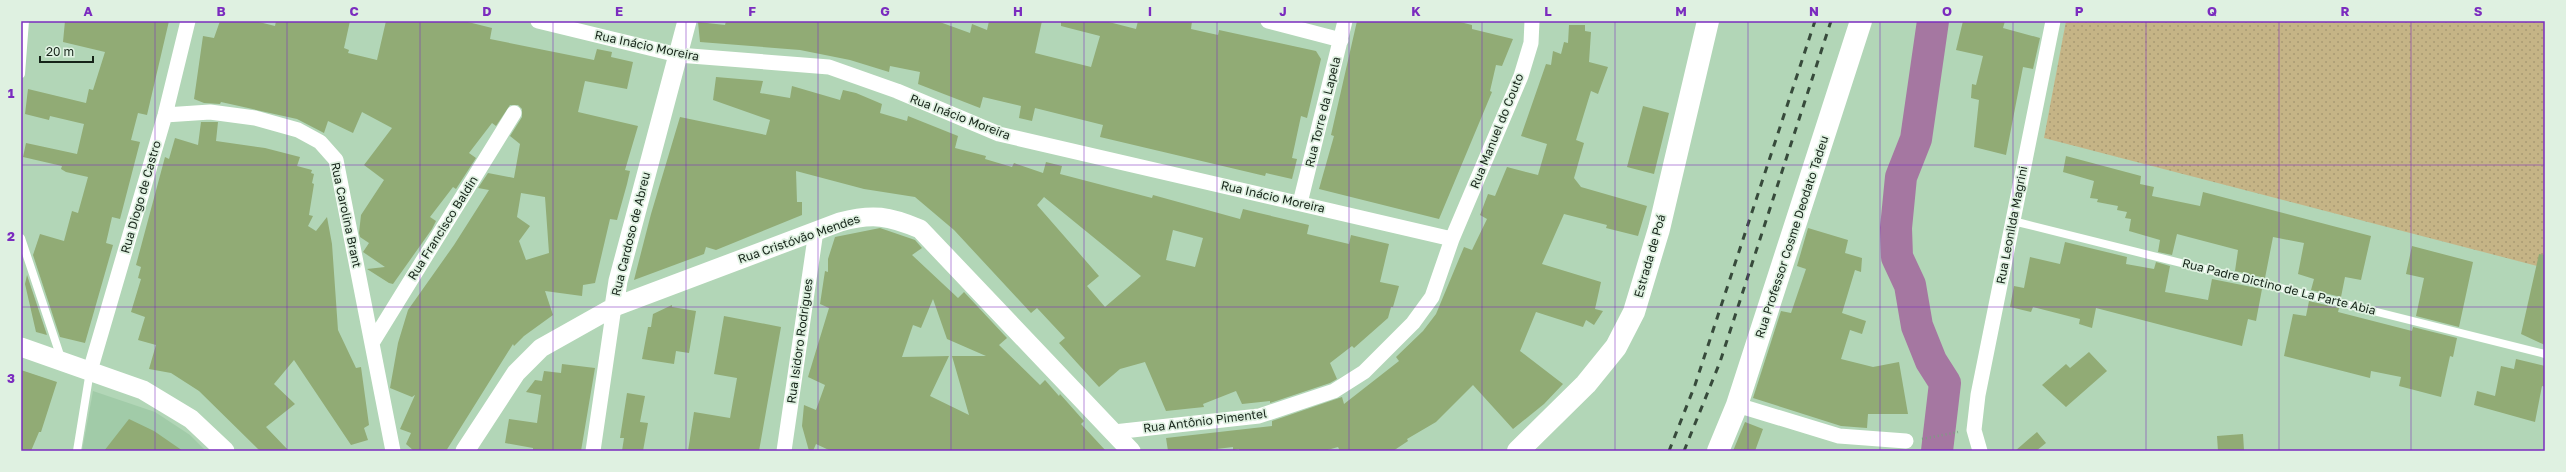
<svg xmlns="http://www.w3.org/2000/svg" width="2566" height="472" font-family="'Golos Text',sans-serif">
  <defs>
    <pattern id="grass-dots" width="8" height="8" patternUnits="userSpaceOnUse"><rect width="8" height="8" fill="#c5b486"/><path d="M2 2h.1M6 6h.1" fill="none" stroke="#a89a73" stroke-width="1.8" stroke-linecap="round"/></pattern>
  </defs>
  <rect width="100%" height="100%" fill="#b2d6b7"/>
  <path fill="#a1cba8" d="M93 391 155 412 190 435 206 451H82Z"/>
  <path fill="url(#grass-dots)" d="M2066 21H2545V268L2044 138Z"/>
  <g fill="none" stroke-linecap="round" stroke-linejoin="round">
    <path stroke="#a577a1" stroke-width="32" d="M1933 21 1916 139 1901 177 1896 228 1897 257 1910 285 1917 326 1931 361 1945 383 1937 451"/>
  </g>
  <path fill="#91ab75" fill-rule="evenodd" d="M65 21H169L147 115 138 113 131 140 140 142 120 219 112 217 106 243 113 245 85 343 60 337 33 255 40 234 64 241 72 211 78 213 88 177 66 172 61 169 62 166 23 157 26 143 77 154 84 124 50 116 49 120 25 114 28 89 86 103 89 89 93 90 105 52 63 42Z
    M220 21H255L275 26 276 21H350L344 48 349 50 348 53 377 60 386 21H464L492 28 490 39 594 60 597 49 612 52 611 57 633 62 627 89 585 81 578 112 638 126 625 170 630 171 627 184 617 220 610 219 595 283 583 285 582 296 545 291 553 315 524 336 514 346 513 344 446 451H414L406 444 411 433 400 429 415 395 412 397 390 388 398 343 408 310 454 245 489 190 478 188 488 173 514 178 520 144 510 136 522 117V109L518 105H510L496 126 492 123 469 153 476 158 456 189 453 187 430 217 436 221 432 229 393 284 389 283 367 269 385 267 363 252 369 243 360 237 359 233 361 215 384 180 364 165 392 128 362 112 353 133 328 121 324 133 297 119 221 102 220 104 204 103 194 99 203 36 214 38ZM521 193 545 197 549 253 526 260 519 241 530 226 517 217Z
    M726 21H937L970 33 972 24 987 30 989 21H1042L1035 53 1091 67 1100 36 1061 26V21H1105L1136 29 1138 21H1192L1191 29 1218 35 1219 30 1316 51 1321 59 1307 118 1301 116 1292 158 1297 159 1292 179 1266 173 1265 176 1100 137 1103 125 1035 108 1032 121 1019 118 1021 106 983 97 980 108 918 84 920 72 890 66 889 72 850 60 800 50 700 42 698 22 725 25Z
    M1357 21H1456L1472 25V29L1513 39 1502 66 1496 65 1490 91 1492 92 1439 219 1319 189 1334 136 1331 135Z
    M1963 21H2005L2003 28 2040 38 2033 69 2023 67 2006 155 1974 147 1979 100 1971 98 1972 84 1976 85 1983 56 1956 50Z
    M1569 25H1585V31L1591 32 1589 62 1608 67 1598 94 1591 91 1576 140 1584 143 1574 178 1581 187 1647 206 1638 236 1606 228 1607 225 1564 214 1542 264 1601 282 1595 309 1603 311 1594 325 1586 320 1583 327 1536 312 1520 351 1563 384 1544 404 1513 429 1473 385 1436 422 1407 439 1408 441 1393 451H1340L1338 447 1324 451H1239V449L1233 450V447L1200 451H1168L1166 438 1272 426V421L1342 397 1344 404 1399 361 1396 357 1423 331 1436 314 1464 247 1472 250 1487 219 1480 215 1488 194 1495 196 1507 167 1538 175 1547 144 1521 136 1546 64 1551 65 1553 51 1561 54 1564 42 1568 43Z
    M716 77 763 81 760 93 790 98 792 86 840 100 843 90 856 93 882 104 880 113 907 121 908 116 958 136 955 148 986 156 985 159 1012 167 1014 163 1043 173 1046 162 1062 166 1060 174 1152 198 1153 195 1240 219 1243 209 1259 213 1309 225 1307 234 1349 244 1351 235 1389 244 1380 282 1399 286 1393 307H1391L1388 318 1354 348 1352 346 1330 363 1337 379 1330 383 1270 403V401L1242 404 1236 391 1203 404 1204 407 1166 411 1145 362 1120 369 1099 387 1059 343 1065 338 1037 308 1031 313 954 230 915 197 864 189 796 171 797 202H802V215L716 250 706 247 704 254 634 280 651 214 680 117 766 135 770 120 713 100ZM1044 197 1141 276 1105 307 1087 286 1099 276 1037 205ZM1173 230 1203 238 1195 267 1166 260Z
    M1643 106 1669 113 1654 174 1627 167Z
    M201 122H218L216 141 265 148 300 157 297 166 312 170 311 173 314 174 312 183 314 184 309 215 313 216 308 226 316 231 327 217 332 244 338 330 356 368 361 367 369 425 364 428 368 440 351 445 294 360 274 384 295 404 266 427 289 451H260L199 391 171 373 149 369 156 345 138 340 145 317 131 312 141 279 138 278 141 267 136 265 165 157 169 159 175 138 198 145Z
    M2066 156 2141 176 2140 184 2154 187 2152 196 2200 206 2203 192 2371 236 2361 280 2345 277 2341 297 2311 290 2314 279 2298 274 2304 243 2273 237 2265 278 2235 271 2238 250 2177 234 2172 255 2158 252 2160 240 2129 231 2131 219 2125 218 2127 212 2117 210 2118 206 2097 202 2098 199 2090 198 2094 181 2063 172Z
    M880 228 915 240 922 248 912 255 958 298 964 292 1007 338 999 345 1040 385 1045 380 1059 396 1060 394 1084 421 1081 424 1106 451H831L816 444 813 451H809L802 426 804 405 816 410 825 385 808 377 829 308 820 304 825 271 828 272V259L835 237ZM933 299 947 339 986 356H952L969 415 930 396 949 356 902 357 913 325 921 328Z
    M1808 228 1848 240 1845 253 1862 258 1861 272 1855 270 1842 313 1866 321 1862 334 1850 330 1841 359 1873 367 1899 362 1908 414H1868L1867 428 1841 426 1753 398 1781 311 1791 313 1806 269 1797 266Z
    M2065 242 2127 257 2126 264 2154 269 2156 262 2170 266 2165 292 2208 300 2212 279 2262 289 2256 321 2248 319 2242 346 2096 308 2092 328 2079 324 2080 319 2033 307 2031 312 2010 307 2014 286 2024 288 2030 257 2060 264Z
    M2412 246 2473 262 2459 327 2416 316 2424 278 2406 274Z
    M2539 254 2545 255V345L2521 334Z
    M27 275 47 335 36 332 25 284Z
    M2309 301 2339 308 2338 312 2412 331 2413 327 2457 338 2453 357 2450 356 2441 397 2399 386 2401 377 2371 371 2370 378 2284 356 2293 314 2306 316Z
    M672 305V307L696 311 689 353 676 351 674 364 642 359 648 327H651L653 314Z
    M724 316 781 327 759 451H688L694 412 730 418 737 378 714 374Z
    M2089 352 2107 371 2066 407 2042 385 2066 364 2070 368Z
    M2516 359 2545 366V387L2542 386 2535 422 2474 405 2477 391 2495 396 2501 366 2514 369Z
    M562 364 595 368 581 451H533V448L505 443 509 419 537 423 541 395 526 392 535 380 542 381 544 371 561 373Z
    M21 370 57 382 41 432H39L31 451H21Z
    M627 393 645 396 640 422 648 423 643 451H622L624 438H620Z
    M129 419 154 431 183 451H104Z
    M1745 422 1763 429 1755 451H1733Z
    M2037 432 2046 443 2036 451H2015Z
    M2243 434 2244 450 2218 451 2217 436Z"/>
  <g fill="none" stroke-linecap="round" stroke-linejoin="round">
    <path stroke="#7f9c83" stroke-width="2.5" stroke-dasharray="1 3" stroke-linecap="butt" d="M1922 439 1958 432"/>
    <path stroke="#fff" stroke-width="8" d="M21 74 25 21
      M2013 221 2545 354
      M21 238 62 361
      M77 451 90 371"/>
    <path stroke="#fff" stroke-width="15" d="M538 21 678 55 829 67 897 91 999 134 1452 239
      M1268 21 1341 40
      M165 115 210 112 255 118 298 130 320 142 336 160 393 451
      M1300 203 1345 21
      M372 343 514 113
      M90 371 165 115 188 21
      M1737 405 1839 436 1906 441
      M1114 432 1259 416 1334 391 1364 372 1413 323 1432 297 1452 239 1521 76 1531 43 1532 21
      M593 451 614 307
      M784 451 816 231
      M1980 451 1974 430 1978 395 2053 21"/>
    <path stroke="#fff" stroke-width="19" d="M614 307 618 281 687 21
      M21 347 143 390 191 419 225 451
      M465 451 516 373 541 348 614 307 840 222C873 213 889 216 920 229L1131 451"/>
    <path stroke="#fff" stroke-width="22" d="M1518 451 1586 384 1616 347 1634 312 1659 229 1708 21
      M1718 451 1737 405 1861 21"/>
    <path stroke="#374a3b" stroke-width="3" stroke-dasharray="7 7" stroke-linecap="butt" d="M1669 451 1695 385 1815 21
      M1684 451 1720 362 1831 21"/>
  </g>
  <path fill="none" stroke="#7b2cbf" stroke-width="1" stroke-opacity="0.55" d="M155 21V451M287 21V451M420 21V451M553 21V451M686 21V451M818 21V451M951 21V451M1084 21V451M1217 21V451M1349 21V451M1482 21V451M1615 21V451M1748 21V451M1880 21V451M2013 21V451M2146 21V451M2279 21V451M2411 21V451M21 165H2545M21 307H2545"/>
  <g text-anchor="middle" stroke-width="3.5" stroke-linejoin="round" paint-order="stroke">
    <g font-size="12" fill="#152318" stroke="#dff1e1">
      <text transform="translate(647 46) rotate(12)" y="4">Rua Inácio Moreira</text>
      <text transform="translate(1323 112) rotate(-76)" y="4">Rua Torre da Lapela</text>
      <text transform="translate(960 117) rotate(21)" y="4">Rua Inácio Moreira</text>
      <text transform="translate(1497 131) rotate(-68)" y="4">Rua Manuel do Couto</text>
      <text transform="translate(141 197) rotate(-74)" y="4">Rua Diogo de Castro</text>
      <text transform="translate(1273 197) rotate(13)" y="4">Rua Inácio Moreira</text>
      <text transform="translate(346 215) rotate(78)" y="4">Rua Carolina Brant</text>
      <text transform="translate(2012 225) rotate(-79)" y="4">Rua Leonilda Magrini</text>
      <text transform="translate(443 228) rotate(-58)" y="4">Rua Francisco Baldin</text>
      <text transform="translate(631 234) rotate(-76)" y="4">Rua Cardoso de Abreu</text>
      <text transform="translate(1792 237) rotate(-72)" y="4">Rua Professor Cosme Deodato Tadeu</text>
      <text transform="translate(799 239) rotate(-19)" y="4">Rua Cristóvão Mendes</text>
      <text transform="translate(1650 256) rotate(-74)" y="4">Estrada de Poá</text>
      <text transform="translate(2279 287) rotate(14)" y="4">Rua Padre Dictino de La Parte Abia</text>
      <text transform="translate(800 341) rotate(-82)" y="4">Rua Isidoro Rodrigues</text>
      <text transform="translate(1205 421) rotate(-7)" y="4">Rua Antônio Pimentel</text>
    </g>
  </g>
  <rect width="2566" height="472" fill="none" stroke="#dff1e1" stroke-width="44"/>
  <path d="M40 56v6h53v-6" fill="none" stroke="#152318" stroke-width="2"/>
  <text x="46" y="56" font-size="12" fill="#152318" stroke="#dff1e1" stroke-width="3" paint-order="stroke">20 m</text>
  <rect x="22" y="22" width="2522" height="428" fill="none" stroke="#7b2cbf" stroke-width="1.5"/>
  <g font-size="13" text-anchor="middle" font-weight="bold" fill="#7b2cbf">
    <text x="88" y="16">A</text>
    <text x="221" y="16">B</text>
    <text x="354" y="16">C</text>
    <text x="487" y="16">D</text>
    <text x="619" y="16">E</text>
    <text x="752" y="16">F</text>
    <text x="885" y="16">G</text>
    <text x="1018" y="16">H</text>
    <text x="1150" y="16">I</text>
    <text x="1283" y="16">J</text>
    <text x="1416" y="16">K</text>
    <text x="1548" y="16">L</text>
    <text x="1681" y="16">M</text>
    <text x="1814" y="16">N</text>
    <text x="1947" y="16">O</text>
    <text x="2079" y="16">P</text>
    <text x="2212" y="16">Q</text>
    <text x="2345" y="16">R</text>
    <text x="2478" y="16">S</text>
    <text x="11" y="98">1</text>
    <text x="11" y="241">2</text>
    <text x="11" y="383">3</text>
  </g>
</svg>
